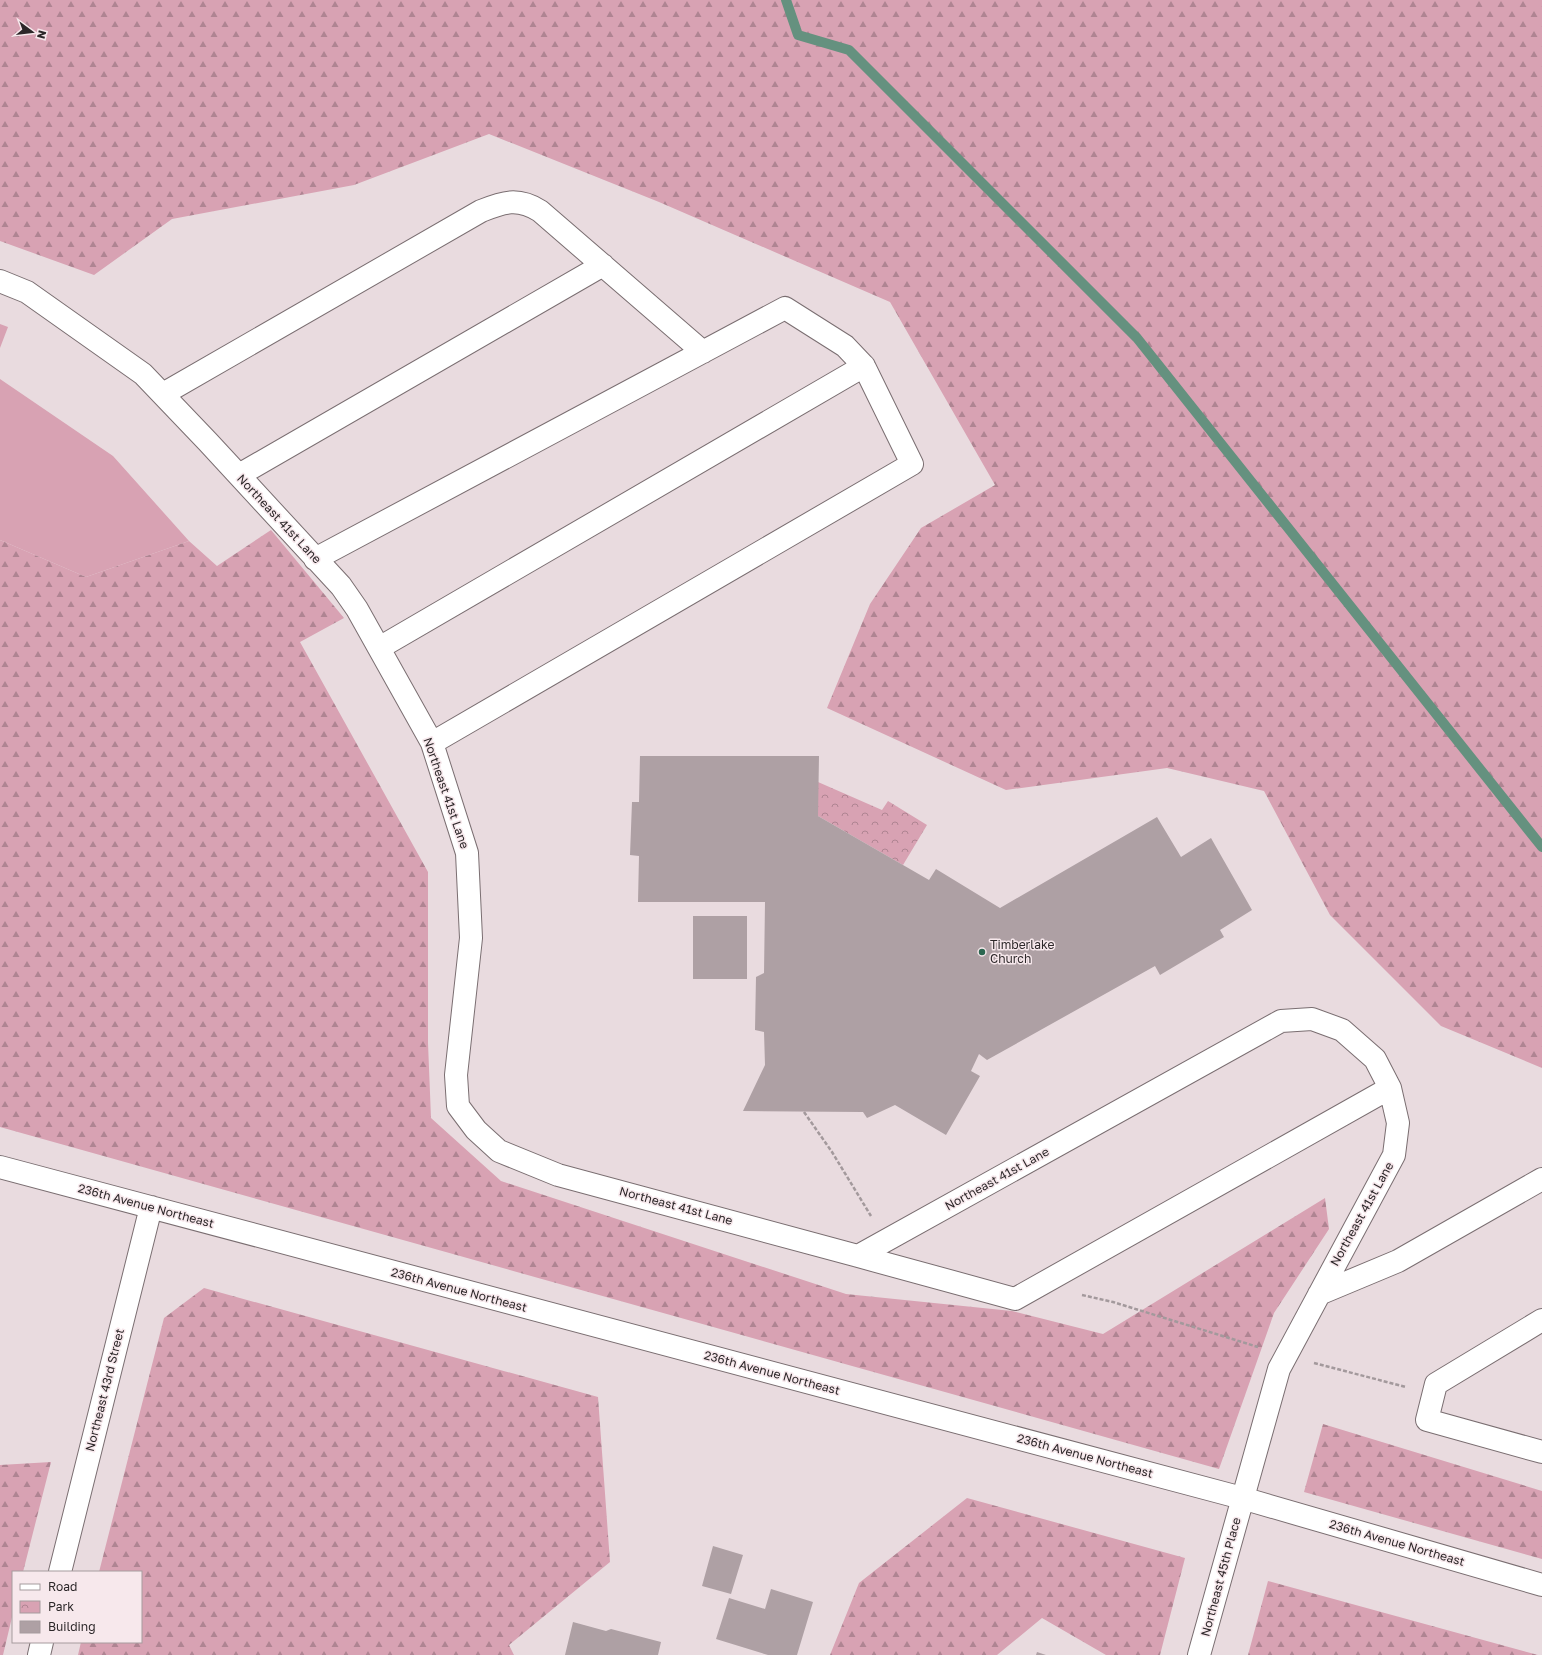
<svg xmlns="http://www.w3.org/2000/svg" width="1542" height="1655" font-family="'Golos Text',sans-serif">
  <defs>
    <pattern id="forest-firs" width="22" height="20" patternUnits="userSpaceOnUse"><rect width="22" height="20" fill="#d8a2b3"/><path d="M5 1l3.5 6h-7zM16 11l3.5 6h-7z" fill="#af8492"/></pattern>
    <pattern id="park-crowns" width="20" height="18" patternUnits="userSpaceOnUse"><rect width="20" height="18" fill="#d8a2b3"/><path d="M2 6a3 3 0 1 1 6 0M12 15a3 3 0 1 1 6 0" fill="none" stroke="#af8492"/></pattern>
  </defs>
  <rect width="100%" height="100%" fill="#e9dbdf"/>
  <path fill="#d8a2b3" d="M0 324 8 327 0 348Z
    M0 379 113 456 189 541 86 577 0 540Z"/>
  <path fill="url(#forest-firs)" d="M0 0H1542V1068L1441 1026 1330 915 1264 791 1167 768 1006 790 827 708 870 604 921 528 995 485 890 302 659 202 489 134 354 185 172 219 94 275 0 241Z
    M271 530 344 618 300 642 428 872V1043L431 1118 501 1181 846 1294 1012 1311 1103 1334 1325 1198 1329 1229 1274 1313 1219 1469 0 1127V540L86 577 189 541 217 566Z
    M204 1288 598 1397 610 1562 509 1645 514 1655H78L81 1642H141V1572H99L164 1318Z
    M1323 1424 1542 1491V1559L1304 1492Z
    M51 1462 23 1572H13V1613L3 1655H0V1465Z
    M967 1498 1185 1558 1160 1655H1106L1042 1618 997 1655H830L859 1583Z
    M1268 1581 1538 1655H1248Z"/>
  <path fill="url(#park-crowns)" d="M818 782 882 810 888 801 927 825 903 865 818 816Z"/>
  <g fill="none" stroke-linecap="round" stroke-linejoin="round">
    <path stroke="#65917f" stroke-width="10" d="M786 0 798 35 849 50 1137 338 1542 847"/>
  </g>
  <path fill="#aea0a4" d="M640 756H819L818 816 929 880 936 869 1000 908 1157 817 1181 857 1211 838 1252 910 1220 930 1224 937 1160 975 1155 966 987 1060 979 1054 971 1071 980 1076 946 1135 895 1105 867 1118 863 1112 743 1111 765 1065 764 1032 755 1030 756 977 764 973 765 902H638L639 856 630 855 632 802H639Z
    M693 916H747V979H693Z
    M713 1546 743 1555 731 1594 702 1586Z
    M771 1589 813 1602 797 1655H768L716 1639 729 1598 765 1609Z
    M573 1622 606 1631 611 1629 661 1642 658 1655H565Z
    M1037 1652 1046 1655H1036Z"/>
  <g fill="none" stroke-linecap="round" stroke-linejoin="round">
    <g stroke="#7a6e71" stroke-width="24">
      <path id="minor" d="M0 281 27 292 143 374 208 442 341 586 357 609 432 743 467 853 471 938 456 1075 458 1106 476 1130 499 1151 558 1175 858 1256 1281 1021 1312 1019 1342 1030 1375 1059 1390 1088 1398 1123 1394 1155 1279 1369 1199 1655
        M163 394 481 211C503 202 518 197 540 211L703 352
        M239 475 603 265
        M315 559 785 308 845 346 864 366
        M379 648 864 366 912 464 432 743
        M0 1167 1242 1498 1542 1585
        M858 1256 1015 1299 1390 1088
        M1319 1294 1398 1261 1542 1179
        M1542 1320 1436 1384 1427 1420 1542 1452
        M60 1572 151 1207
        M39 1655 42 1642"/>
    </g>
    <path stroke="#a3999c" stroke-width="2.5" stroke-dasharray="4 2" stroke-linecap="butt" d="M804 1112 832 1152 871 1216
      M1082 1295 1113 1302 1258 1347
      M1314 1363 1406 1387"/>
    <use href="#minor" stroke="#fff" stroke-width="22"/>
  </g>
  <circle fill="#2c6751" stroke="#f7e8ec" stroke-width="1.5" cx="982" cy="952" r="4"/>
  <g text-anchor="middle" stroke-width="3" stroke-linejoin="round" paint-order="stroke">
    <g font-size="12" fill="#2c2729" stroke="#f7e8ec">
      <text transform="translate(279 519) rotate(47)" y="4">Northeast 41st Lane</text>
      <text transform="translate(446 793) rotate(71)" y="4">Northeast 41st Lane</text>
      <text transform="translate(997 1179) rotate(-29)" y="4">Northeast 41st Lane</text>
      <text transform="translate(146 1206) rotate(15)" y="4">236th Avenue Northeast</text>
      <text transform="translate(676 1206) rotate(15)" y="4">Northeast 41st Lane</text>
      <text transform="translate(1362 1214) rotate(-61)" y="4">Northeast 41st Lane</text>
      <text transform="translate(459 1290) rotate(15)" y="4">236th Avenue Northeast</text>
      <text transform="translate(772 1373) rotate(15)" y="4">236th Avenue Northeast</text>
      <text transform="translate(105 1390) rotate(-76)" y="4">Northeast 43rd Street</text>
      <text transform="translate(1085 1456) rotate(15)" y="4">236th Avenue Northeast</text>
      <text transform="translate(1397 1543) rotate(16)" y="4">236th Avenue Northeast</text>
      <text transform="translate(1221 1577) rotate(-75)" y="4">Northeast 45th Place</text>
    </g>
    <g font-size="12" fill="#2c2729" stroke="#f7e8ec" text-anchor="start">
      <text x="990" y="949">Timberlake<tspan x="990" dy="14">Church</tspan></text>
    </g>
  </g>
  <rect x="12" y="1571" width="130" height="72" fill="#f7e8ec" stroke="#a69b9e"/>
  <rect x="20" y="1584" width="20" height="6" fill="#ffffff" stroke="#a69b9e"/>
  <text x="48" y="1591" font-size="12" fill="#2c2729">Road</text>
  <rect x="20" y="1601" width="20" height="12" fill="url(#park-crowns)" stroke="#a69b9e"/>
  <text x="48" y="1611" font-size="12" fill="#2c2729">Park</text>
  <rect x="20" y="1621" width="20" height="12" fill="#aea0a4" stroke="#a69b9e"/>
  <text x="48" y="1631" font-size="12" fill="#2c2729">Building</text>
  <g transform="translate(32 32) rotate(105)" stroke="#f7e8ec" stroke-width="3" paint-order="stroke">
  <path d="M0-3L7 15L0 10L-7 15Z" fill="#2c2729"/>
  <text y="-6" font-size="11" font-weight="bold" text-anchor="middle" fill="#2c2729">N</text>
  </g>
</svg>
